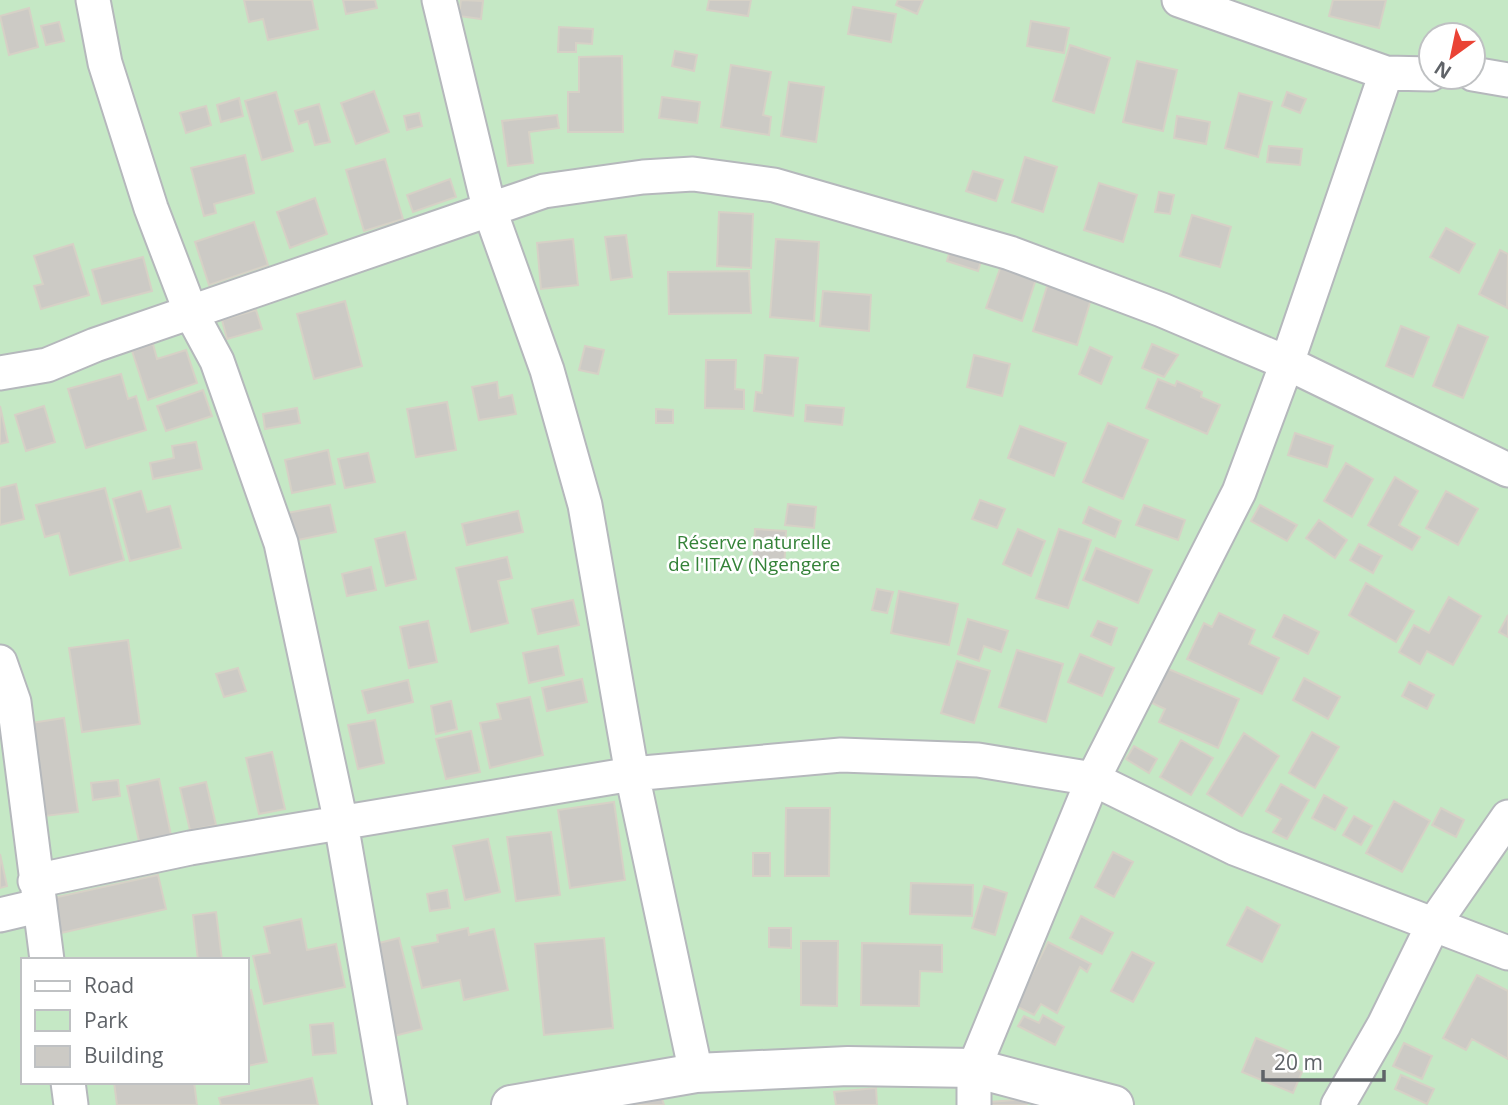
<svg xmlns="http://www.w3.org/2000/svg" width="1508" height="1105" font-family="'Open Sans',sans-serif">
  <rect width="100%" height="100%" fill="#f1efe8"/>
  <path fill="#c5e8c5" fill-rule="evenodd" d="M0 0H1508V1105H0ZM1431 35H1473V77H1431ZM23 960H247V1082H23Z"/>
  <path fill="#cccac5" stroke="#d6d1c6" stroke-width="2" d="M244 0H312L318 29 268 40 263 19 249 22Z
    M343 0H375L377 8 346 14Z
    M461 0 483 1 481 19 459 16Z
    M709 0H751L748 16 707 10Z
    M898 0H923L917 14 896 5Z
    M1333 0H1386L1379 28 1329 16Z
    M853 7 896 14 891 42 848 34Z
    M29 8 38 47 9 55 0 16Z
    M1031 21 1069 28 1064 53 1027 46Z
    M59 22 64 41 46 45 41 26Z
    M559 27 593 29 592 44 576 43V52H558Z
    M1070 45 1110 58 1094 113 1053 101Z
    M675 51 697 55 694 71 672 66Z
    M622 56 623 132H568V92H579V57Z
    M1137 61 1177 70 1163 131 1123 122Z
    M731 65 771 72 763 115 771 117 769 135 721 127Z
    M789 82 824 87 816 142 781 136Z
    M374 91 389 132 356 144 341 103Z
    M276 92 293 151 262 160 245 101Z
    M1287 92 1306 99 1300 113 1282 106Z
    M1239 93 1272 102 1258 157 1225 148Z
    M662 97 700 102 697 123 659 118Z
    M239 98 243 116 221 122 217 105Z
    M319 104 330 142 315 145 308 121 299 124 295 111Z
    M206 106 211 125 186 133 180 113Z
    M419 113 422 126 407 130 404 116Z
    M557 115 559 128 529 132 533 163 508 166 502 121Z
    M1177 116 1210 122 1206 144 1174 138Z
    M1269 146 1302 149 1300 165 1267 162Z
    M245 155 254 193 214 204 216 213 204 216 191 168Z
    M1025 157 1057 167 1043 212 1012 202Z
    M385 159 403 219 364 231 346 170Z
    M973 171 1003 180 996 201 966 191Z
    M450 179 456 197 413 212 407 195Z
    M1099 183 1137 195 1123 242 1084 230Z
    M1159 192 1174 195 1170 214 1155 212Z
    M315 198 327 234 290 248 277 212Z
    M719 212 753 214 751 268 717 266Z
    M1192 215 1231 227 1220 267 1180 256Z
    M254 222 268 265 209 285 195 242Z
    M1446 228 1475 244 1459 273 1430 257Z
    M626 235 632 277 611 280 605 237Z
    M573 239 578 285 541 289 537 243Z
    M776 239 819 242 814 321 770 317Z
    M73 244 89 295 41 309 34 286 43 284 34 256Z
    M951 247 982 258 978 271 947 261Z
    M1500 250 1508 254 1507 308 1479 294Z
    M143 257 152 291 102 304 92 270Z
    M1001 266 1036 279 1022 321 986 308Z
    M749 271 751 313 669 314 668 272Z
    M1049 280 1093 293 1077 345 1033 331Z
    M823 291 871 295 869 331 820 326Z
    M345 301 362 366 314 379 297 314Z
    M256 310 262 329 227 339 222 320Z
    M1458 325 1488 337 1463 398 1433 386Z
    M1401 326 1429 337 1413 377 1386 366Z
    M153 344 157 359 186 350 197 383 148 400 132 351Z
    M1152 344 1178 355 1164 377 1142 368Z
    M585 346 604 350 598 374 579 370Z
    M1090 347 1112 357 1101 384 1079 374Z
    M765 355 798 358 793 416 754 411 756 392 762 393Z
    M974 355 1010 364 1002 396 967 387Z
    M706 360H736L735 389 744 390V409L705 408Z
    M121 374 128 399 136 396 146 430 86 448 68 389Z
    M1158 379 1175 386 1177 381 1202 392 1201 397 1220 405 1207 434 1146 408Z
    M497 382 499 398 512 395 516 414 479 420 472 387Z
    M203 390 212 416 166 431 157 406Z
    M447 402 456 450 416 457 407 409Z
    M806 405 844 408 842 425 805 421Z
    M0 406 8 442 0 444Z
    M44 406 55 442 26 451 15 415Z
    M297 408 300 423 265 429 263 414Z
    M656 409 673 410V423H656Z
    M1108 423 1148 440 1123 499 1083 482Z
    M1020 426 1066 443 1054 476 1008 458Z
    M1295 433 1333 446 1327 467 1288 455Z
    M196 442 202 469 153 479 150 463 174 458 172 446Z
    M328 450 335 484 292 493 285 460Z
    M368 453 375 482 345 488 338 459Z
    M1346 463 1373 479 1352 517 1324 501Z
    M1395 477 1418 491 1399 525 1420 537 1412 550 1368 525Z
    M16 484 24 519 0 525V488Z
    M105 488 124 560 70 575 59 533 45 537 36 505Z
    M141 491 147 512 170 506 181 548 130 561 113 499Z
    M1446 491 1478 509 1458 545 1426 528Z
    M980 500 1005 509 997 528 972 519Z
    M788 504 816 507 814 528 785 525Z
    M330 505 336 532 293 541 287 513Z
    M1144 505 1185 520 1178 540 1136 525Z
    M1260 505 1297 525 1287 541 1251 521Z
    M1089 507 1121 521 1115 537 1083 523Z
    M518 511 523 532 467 545 462 524Z
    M1319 520 1347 540 1335 558 1306 538Z
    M755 529 786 531 784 571 753 568Z
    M1018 529 1045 541 1031 576 1003 564Z
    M1059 529 1091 540 1068 608 1036 598Z
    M405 532 416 579 386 586 375 539Z
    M1359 544 1382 556 1373 573 1350 560Z
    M1096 548 1152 570 1138 603 1083 580Z
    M507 557 512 578 498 581 508 623 471 632 456 568Z
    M371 567 376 590 347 596 342 574Z
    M1366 583 1414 611 1396 642 1349 615Z
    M877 589 893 592 887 613 872 610Z
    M899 591 958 604 949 645 891 633Z
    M1449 597 1481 616 1453 665 1427 651 1420 664 1399 652 1414 625 1429 633Z
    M573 600 579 625 538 634 532 609Z
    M1219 613 1255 630 1249 644 1279 658 1262 694 1187 659 1204 623 1212 627Z
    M1284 615 1319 632 1308 654 1273 637Z
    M1508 615V637L1499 632Z
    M968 619 1008 631 1001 652 984 646 979 661 958 654Z
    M428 621 437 662 409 668 400 627Z
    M1098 621 1117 628 1111 645 1091 636Z
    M128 640 140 724 82 732 69 648Z
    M558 646 564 675 529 683 523 653Z
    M1017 650 1063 664 1046 722 999 707Z
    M1080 654 1114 668 1102 696 1068 682Z
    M957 661 990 671 974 723 941 713Z
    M238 668 246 691 224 697 216 674Z
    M1166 668 1239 699 1218 748 1159 722 1165 709 1152 703Z
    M1304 678 1340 697 1328 719 1293 700Z
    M582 679 587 702 547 711 542 688Z
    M408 680 413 702 368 713 362 691Z
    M1409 682 1434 695 1427 709 1402 696Z
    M530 697 543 755 490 768 480 723 501 719 497 704Z
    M451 701 457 729 436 734 431 706Z
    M64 718 78 812 45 816 31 723Z
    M375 720 384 763 358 769 348 725Z
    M471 731 480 772 446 779 436 739Z
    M1312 732 1339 747 1315 788 1289 773Z
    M1244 733 1279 756 1242 816 1207 794Z
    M1181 740 1213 758 1191 795 1160 777Z
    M1134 746 1157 759 1149 773 1126 759Z
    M272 752 285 809 259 814 246 758Z
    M159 779 171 835 139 841 127 786Z
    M118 780 120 796 93 800 91 783Z
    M206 782 216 825 190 830 180 788Z
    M1281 784 1309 800 1287 839 1273 832 1281 819 1266 811Z
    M1324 795 1347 808 1335 830 1312 818Z
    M1394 801 1430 821 1402 872 1366 853Z
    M614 802 625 880 570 888 558 810Z
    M786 808H830L829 876H785Z
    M1441 808 1464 820 1456 837 1432 825Z
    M1354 816 1372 826 1361 845 1343 835Z
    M551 832 560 895 516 901 507 837Z
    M488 839 500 892 465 900 453 846Z
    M1113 852 1133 862 1114 897 1095 887Z
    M753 853H770V876H753Z
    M0 854 7 886 0 888Z
    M158 875 166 909 61 933 53 898Z
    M911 883 973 885 972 916 910 914Z
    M984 886 1007 893 995 935 972 928Z
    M447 890 450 908 430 911 427 894Z
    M1247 907 1280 925 1262 962 1227 945Z
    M216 912 222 960H198L193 915Z
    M1081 916 1113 933 1102 954 1070 938Z
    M301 919 307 950 336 944 345 987 264 1004 253 956 270 953 264 927Z
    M468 928 469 935 494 929 508 990 464 1000 460 980 422 988 412 947 438 942 437 935Z
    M769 928H791V948L769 947Z
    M399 938 422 1029 390 1037 367 946Z
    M604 938 613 1028 544 1035 535 944Z
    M801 941H838L837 1006 801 1005Z
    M1048 942 1091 964 1087 972 1080 967 1057 1013 1041 1004 1034 1015 1016 1006Z
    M862 943 942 945V972L920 971 919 1006 861 1005Z
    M1132 952 1154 963 1133 1002 1111 991Z
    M1477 975 1508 991V1059L1472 1039 1466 1050 1443 1038Z
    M251 990 267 1062 247 1066V991Z
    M1043 1015 1064 1027 1055 1045 1018 1026 1024 1016 1039 1023Z
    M333 1023 336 1053 313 1055 310 1025Z
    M1256 1038 1288 1051 1283 1064 1302 1072 1293 1093 1242 1072Z
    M1404 1043 1432 1056 1422 1079 1393 1066Z
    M1401 1075 1434 1089 1427 1104 1395 1089Z
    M312 1078 318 1105H221L219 1098Z
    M114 1082H194L197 1105H117Z
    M876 1088 877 1105H836L834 1092Z
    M660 1093 664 1105H630Z
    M1026 1099 1027 1105H989V1102Z"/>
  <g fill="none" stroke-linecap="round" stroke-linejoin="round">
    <g stroke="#b5b8bc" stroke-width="37">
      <path id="minor" d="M93 0 105 63 151 208 191 313 217 361 281 543 341 823 390 1105
        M439 0 489 208 547 370 585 505 632 774 696 1073
        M1179 0 1386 73 1431 74
        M1473 74 1508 80
        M0 373 47 365 95 345 544 191 643 177 693 174 774 185 1010 253 1162 310 1287 363 1508 470
        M0 662 14 702 47 960
        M35 881 190 848 632 774 841 755 978 760 1093 779 1234 848 1508 953
        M0 915 38 906
        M68 1082 71 1105
        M974 1105V1068L1093 779 1239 492 1287 363 1386 73
        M1338 1105 1384 1025 1433 925 1508 817"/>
    </g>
    <g stroke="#b5b8bc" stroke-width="42">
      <path id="tertiary" d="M511 1105 696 1073 848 1066 974 1068 1114 1105"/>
    </g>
    <use href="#minor" stroke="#fff" stroke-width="33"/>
    <use href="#tertiary" stroke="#fff" stroke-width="38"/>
  </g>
  <g text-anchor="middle" stroke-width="5" stroke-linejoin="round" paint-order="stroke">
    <g font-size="19" fill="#348238" stroke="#fff">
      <text x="754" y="549">Réserve naturelle<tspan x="754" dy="22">de l'ITAV (Ngengere</tspan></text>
    </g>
  </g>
  <rect x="21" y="958" width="228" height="126" fill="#ffffff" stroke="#bfc1c3" stroke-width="2"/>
  <rect x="35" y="981" width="35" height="10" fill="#ffffff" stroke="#bfc1c3" stroke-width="2"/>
  <text x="84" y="993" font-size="21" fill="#5f6368">Road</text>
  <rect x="35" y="1010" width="35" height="21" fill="#c5e8c5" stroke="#bfc1c3" stroke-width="2"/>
  <text x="84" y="1028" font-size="21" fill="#5f6368">Park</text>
  <rect x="35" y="1046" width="35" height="21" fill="#cccac5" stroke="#bfc1c3" stroke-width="2"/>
  <text x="84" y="1063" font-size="21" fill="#5f6368">Building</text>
  <g transform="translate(1452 56) rotate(213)"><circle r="33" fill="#ffffff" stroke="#bfc1c3" stroke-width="2"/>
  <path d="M0-5L12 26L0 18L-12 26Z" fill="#ea4335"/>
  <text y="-10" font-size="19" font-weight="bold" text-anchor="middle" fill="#5f6368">N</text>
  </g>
  <path d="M1263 1070v10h121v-10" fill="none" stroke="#5f6368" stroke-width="3.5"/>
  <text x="1274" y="1070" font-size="21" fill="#5f6368" stroke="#ffffff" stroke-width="5" paint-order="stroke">20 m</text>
</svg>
